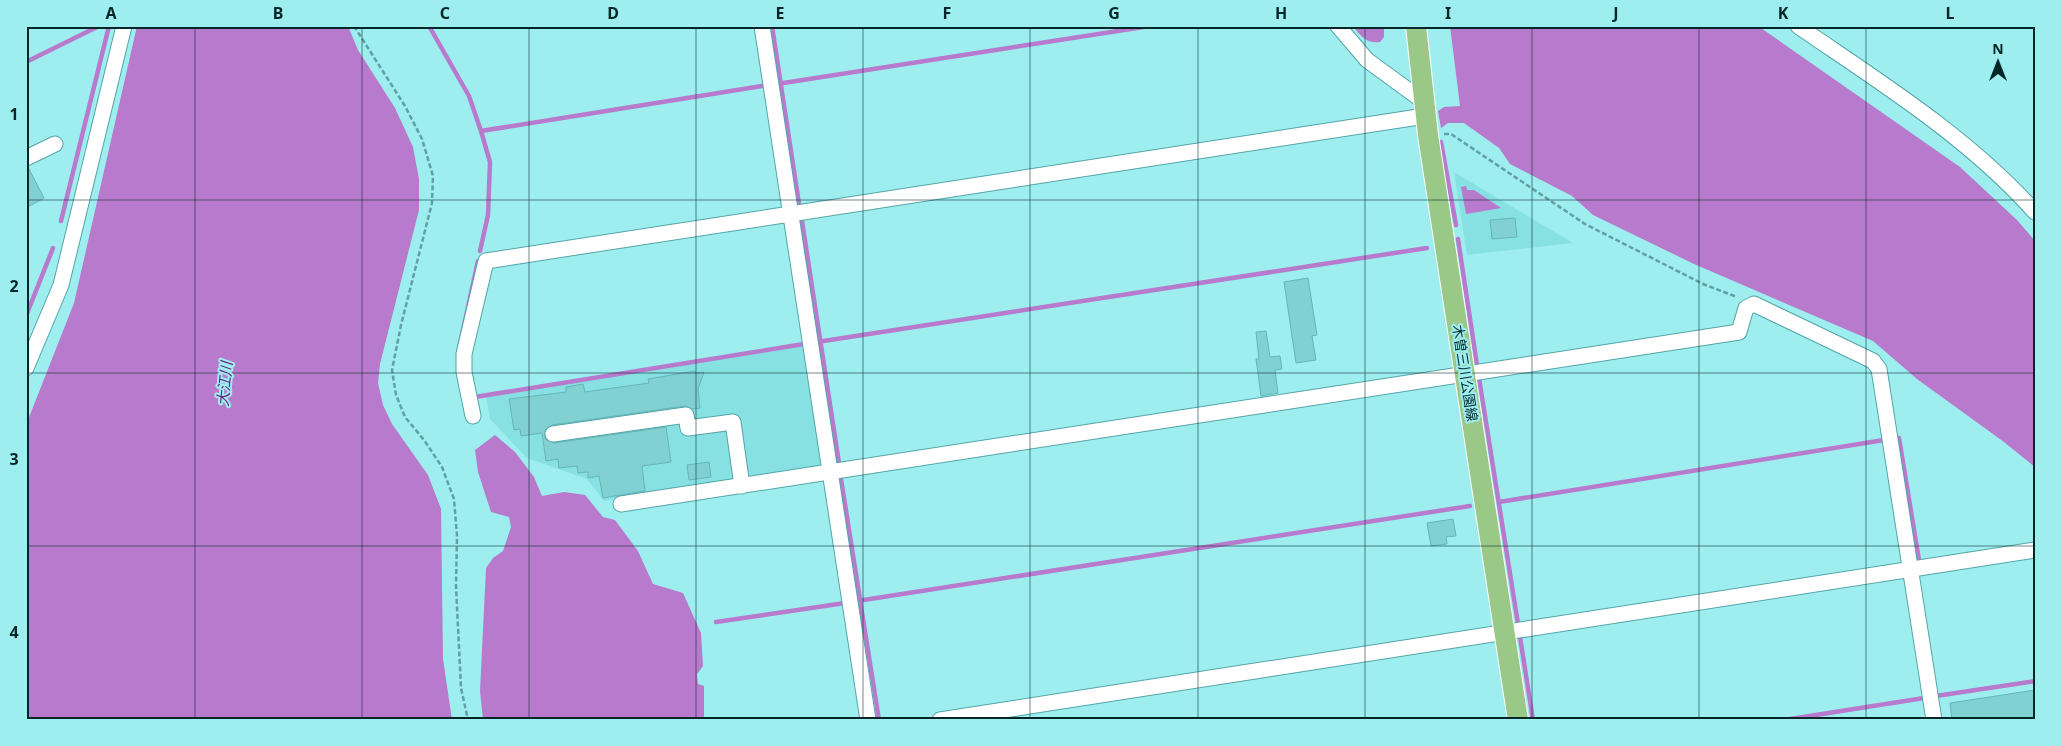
<svg xmlns="http://www.w3.org/2000/svg" width="2061" height="746" font-family="'Noto Sans','Noto Sans JP',sans-serif">
  <rect width="100%" height="100%" fill="#9eeef0"/>
  <path fill="#87e1e3" d="M1454 172 1573 243 1467 255Z
    M804 346 823 464 819 469 604 501 587 479 527 458 490 419 486 396Z"/>
  <path fill="#b87acc" d="M137 26H348L358 50 395 108 413 147 419 179V210L380 364 378 383 383 405 392 424 428 475 441 509 443 659 452 720H26V425L74 303Z
    M1353 26H1384V37L1380 42C1367 44 1360 36 1353 26Z
    M1450 26H1758L1960 167 2017 220 2035 241V467L2004 442 1917 379 1873 341 1694 264 1593 215 1572 196 1510 164 1499 148 1464 123H1448L1441 128 1438 111 1444 107 1460 106Z
    M1466 186 1467 190H1474L1501 208 1466 214 1461 187Z
    M495 435 515 452 534 477 542 496 564 492 585 495 603 517 615 520 638 551 653 584 683 593 701 633 703 666 697 674 698 684 704 686V720H483L480 691 486 568 493 558 503 551 511 527 509 517 491 512 478 472 475 450Z"/>
  <g fill="none" stroke-linecap="round" stroke-linejoin="round">
    <path stroke="#b87acc" stroke-width="4.5" d="M429 26 469 96 481 131 762 86
      M772 26 799 204
      M26 62 99 26
      M777 84 1150 26
      M1441 142 1456 225
      M61 221 109 26
      M802 221 839 463
      M1458 239 1477 365
      M480 251 488 215 490 162 481 131
      M26 316 53 248
      M817 342 1427 248
      M458 353 478 261
      M1479 378 1518 624
      M475 397 804 344
      M1895 438H1899L1919 560
      M841 479 879 720
      M1499 502 1884 440
      M857 601 1470 506
      M716 622 845 603
      M1520 637 1533 720
      M1936 696 2035 681
      M1784 720 1924 698"/>
  </g>
  <path fill="#81d1d3" stroke="#66b6b8" d="M26 167H28L44 198 26 208Z
    M1515 218 1517 237 1492 239 1490 220Z
    M1308 278 1317 335 1312 336 1316 360 1296 363 1284 282Z
    M1266 331 1270 357 1280 356 1282 369 1275 370 1278 393 1261 396 1256 359H1259L1256 332Z
    M695 371V373L704 372 698 389 700 408 693 409 685 406 552 425 545 430V439L554 443 666 427 671 462 642 466 645 491 603 498 599 476 588 478V472L578 473 577 466 559 468 558 459 546 461 542 433 521 436 520 429 514 430 509 399 566 392V387L583 384 585 392 649 383 648 379Z
    M709 462 711 477 689 480 687 465Z
    M1453 519 1456 536 1446 537 1447 544 1431 546 1427 523Z
    M2035 690V720H1952L1950 703Z"/>
  <g fill="none" stroke-linecap="round" stroke-linejoin="round">
    <g stroke="#54a5a7" stroke-width="17">
      <path id="minor" d="M762 26 868 720
        M1338 26 1367 60 1423 101
        M1798 26C1881 83 1968 137 2035 212
        M26 158 55 144
        M26 368 61 285 124 26
        M473 416 464 372V354L486 261 1425 116
        M553 434 686 415 688 428 733 422 742 486
        M621 504 1739 332 1746 308 1754 304 1873 361 1879 369 1934 720
        M940 720 2035 550"/>
    </g>
    <g stroke="#fff" stroke-width="22">
      <path id="major" d="M1416 26 1428 135 1518 720"/>
    </g>
    <path stroke="#61a0a2" stroke-width="2.5" stroke-dasharray="5 2.5" stroke-linecap="butt" d="M354 26 405 106 422 139 433 176 432 203 401 325 392 370 396 395 405 417 424 440 442 467 454 499 457 536 456 586 461 688 468 720
      M1444 134H1451L1585 224 1703 284 1737 297"/>
    <use href="#minor" stroke="#fff" stroke-width="15"/>
    <use href="#major" stroke="#9ac886" stroke-width="20"/>
  </g>
  <path fill="none" stroke="#032728" stroke-width="1" stroke-opacity="0.55" d="M195 26V720M362 26V720M529 26V720M696 26V720M863 26V720M1030 26V720M1198 26V720M1365 26V720M1532 26V720M1699 26V720M1866 26V720M26 200H2035M26 373H2035M26 546H2035"/>
  <g text-anchor="middle" stroke-width="4" stroke-linejoin="round" paint-order="stroke">
    <g font-size="14" fill="#032728" stroke="#9eeef0">
      <text transform="translate(1465 373) rotate(81)" y="5">木曽三川公園線</text>
    </g>
    <g font-size="15" font-style="italic" fill="#6b1e81" stroke="#9eeef0">
      <text transform="translate(225 384) rotate(-85)" y="5">大江川</text>
    </g>
  </g>
  <rect width="2061" height="746" fill="none" stroke="#9eeef0" stroke-width="55"/>
  <g transform="translate(1998 62)" stroke="#9eeef0" stroke-width="4" paint-order="stroke">
  <path d="M0-4L9 19L0 12L-9 19Z" fill="#032728"/>
  <text y="-8" font-size="14" font-weight="bold" text-anchor="middle" fill="#032728">N</text>
  </g>
  <rect x="28" y="28" width="2006" height="690" fill="none" stroke="#032728" stroke-width="2"/>
  <g font-size="16" text-anchor="middle" font-weight="bold" fill="#032728">
    <text x="111" y="19">A</text>
    <text x="278" y="19">B</text>
    <text x="445" y="19">C</text>
    <text x="613" y="19">D</text>
    <text x="780" y="19">E</text>
    <text x="947" y="19">F</text>
    <text x="1114" y="19">G</text>
    <text x="1281" y="19">H</text>
    <text x="1448" y="19">I</text>
    <text x="1616" y="19">J</text>
    <text x="1783" y="19">K</text>
    <text x="1950" y="19">L</text>
    <text x="14" y="120">1</text>
    <text x="14" y="292">2</text>
    <text x="14" y="465">3</text>
    <text x="14" y="638">4</text>
  </g>
</svg>
